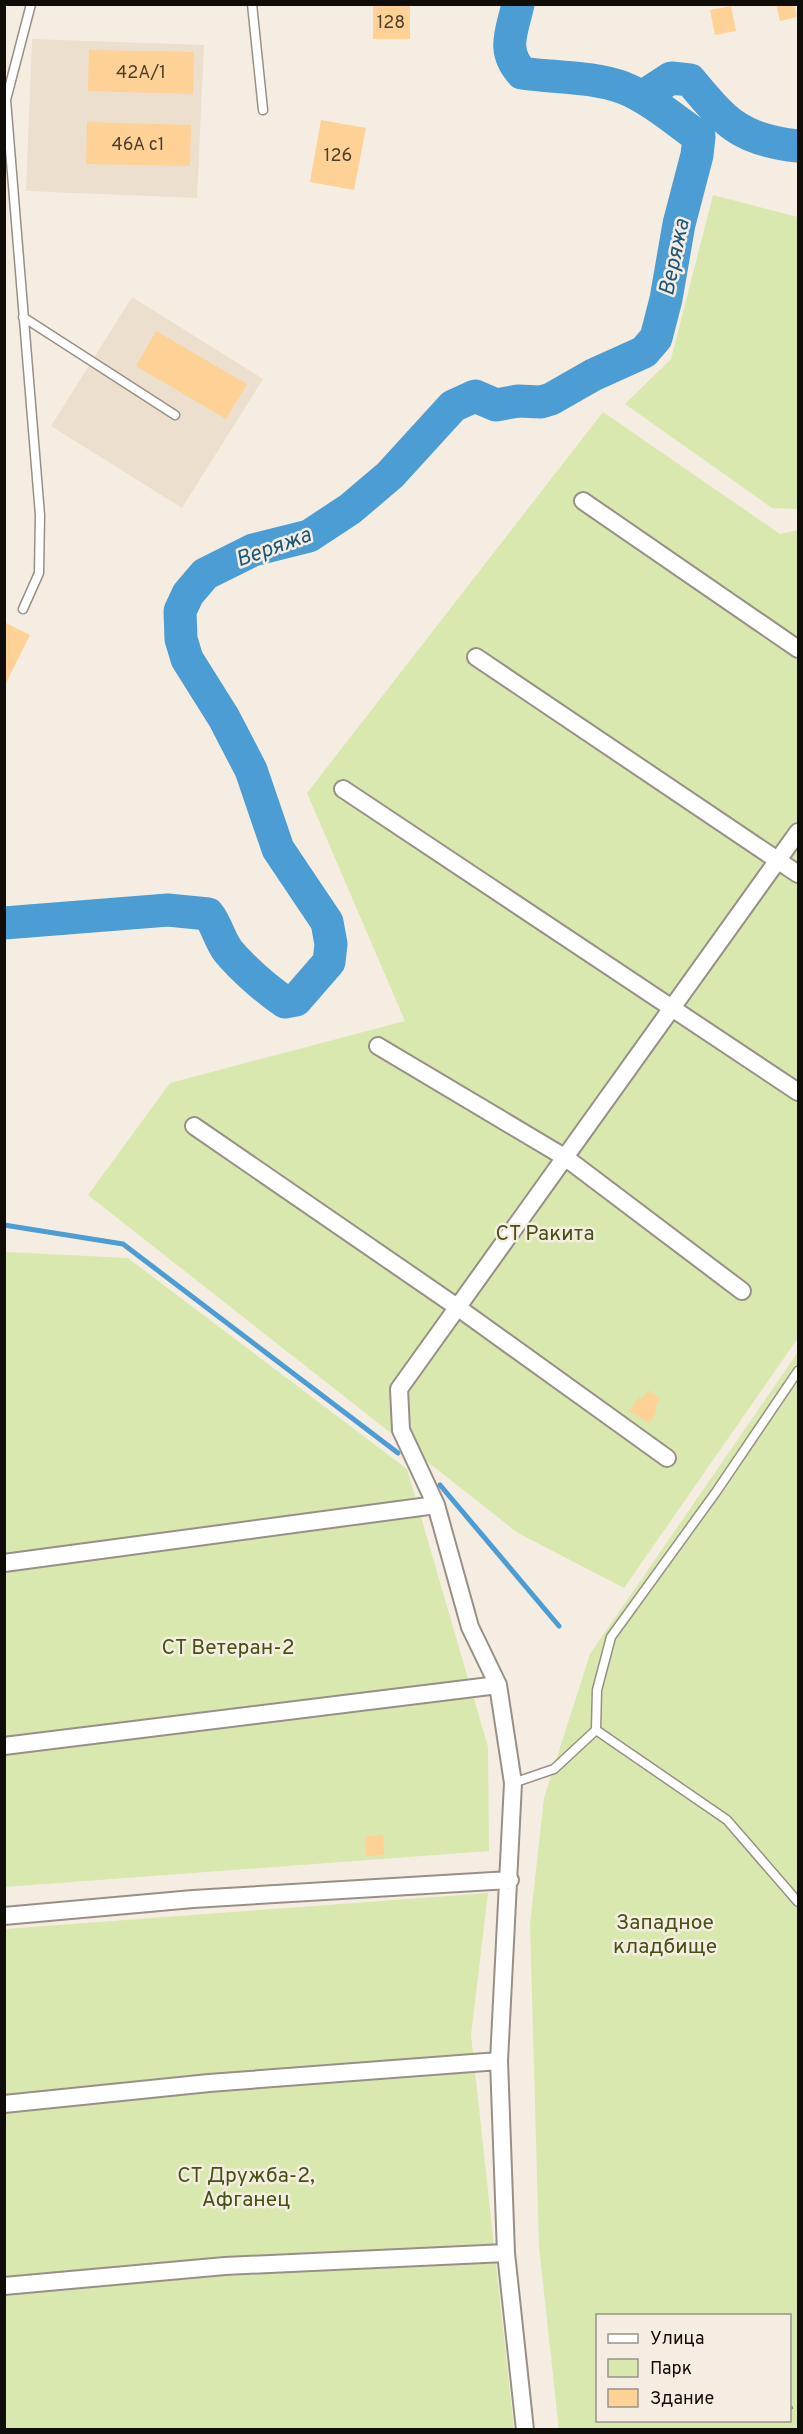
<svg xmlns="http://www.w3.org/2000/svg" width="803" height="2434" font-family="Overpass,sans-serif">
  <rect width="100%" height="100%" fill="#f6ede2"/>
  <path fill="#ecdfce" d="M32 39 204 45 197 198 26 191Z
    M132 297 263 379 182 508 51 426Z"/>
  <path fill="#d8e8af" fill-rule="evenodd" d="M713 195 798 217V509L772 508 625 404 671 359Z
    M603 412 780 534 798 530V1338L624 1588 518 1533 88 1195 170 1083 405 1021 307 793Z
    M6 1252 128 1258 407 1469 488 1747 489 1851 5 1887V1259Z
    M798 1352V2429L559 2430 539 2247 530 1924 544 1798 590 1654ZM598 2316H790V2420H598Z
    M488 1893 471 2035 514 2429 5 2430V1929Z"/>
  <g fill="none" stroke-linecap="round" stroke-linejoin="round">
    <path stroke="#4b9dd4" stroke-width="5" d="M4 1225 123 1244 398 1453
      M440 1485 559 1626"/>
    <path stroke="#4b9dd4" stroke-width="33" d="M642 97 671 78 690 80C725 122 740 140 798 146
      M4 923 168 910 208 914C217 925 219 939 228 951 242 968 267 990 285 1002L296 1000 329 962 331 944 327 922 278 849 251 770 224 718 187 659 181 639 180 611 188 594 205 574 253 550 309 536 350 509 390 475 453 406 475 396 496 405 518 401 541 402 551 399 593 375 644 352 656 338 666 299 679 224 697 155 699 137C675 120 651 99 624 88 592 76 555 78 522 73 501 50 512 32 518 4"/>
  </g>
  <path fill="#fed196" d="M373 4H410V39H373Z
    M776 4H794L797 17 780 21Z
    M731 6 736 31 715 35 710 10Z
    M89 50 194 52 193 94 88 91Z
    M321 120 366 128 354 190 310 182Z
    M87 122 191 125 190 166 86 164Z
    M156 331 247 384 226 419 136 366Z
    M4 622 30 635 4 687Z
    M648 1390 660 1399 655 1408 657 1411 649 1423 629 1411 639 1397 642 1399Z
    M383 1835 384 1855 366 1856 365 1836Z"/>
  <g fill="none" stroke-linecap="round" stroke-linejoin="round">
    <g stroke="#989086" stroke-width="11">
      <path id="service" d="M252 4 263 110
        M23 317 175 415
        M23 609 39 573 40 515 6 100 31 4
        M596 1730 597 1690 611 1637 716 1492 798 1371
        M513 1783 554 1769 596 1730 727 1820 798 1902"/>
    </g>
    <g stroke="#989086" stroke-width="20">
      <path id="minor" d="M583 501 798 649
        M476 657 798 874
        M343 789 798 1092
        M378 1046 566 1158 742 1291
        M194 1126 457 1307 667 1458
        M4 1563 436 1505
        M4 1746 498 1685
        M4 1916 193 1899 510 1880
        M4 2104 209 2083 499 2061
        M4 2286 225 2266 506 2253
        M525 2430 506 2253 499 2061 513 1783 498 1685 470 1627 436 1505 401 1430 399 1389 798 832"/>
    </g>
    <path stroke="#8c857e" stroke-width="3" stroke-dasharray="3 4.5" stroke-linecap="butt" d="M790 2408 798 2407"/>
    <use href="#service" stroke="#fff" stroke-width="8"/>
    <use href="#minor" stroke="#fff" stroke-width="16"/>
  </g>
  <g text-anchor="middle" stroke-width="5" stroke-linejoin="round" paint-order="stroke">
    <g font-size="18" fill="#4c3e2c">
      <text x="391" y="28">128</text>
      <text x="141" y="78">42А/1</text>
      <text x="138" y="150">46А с1</text>
      <text x="338" y="161">126</text>
    </g>
    <g font-size="21" fill="#455112" stroke="#f6ede2">
      <text x="545" y="1240">СТ Ракита</text>
      <text x="228" y="1654">СТ Ветеран-2</text>
      <text x="665" y="1929">Западное<tspan x="665" dy="24">кладбище</tspan></text>
      <text x="246" y="2182">СТ Дружба-2,<tspan x="246" dy="24">Афганец</tspan></text>
    </g>
    <g font-size="22" font-style="italic" fill="#1b577d" stroke="#f6ede2">
      <text transform="translate(673 257) rotate(-78)" y="8">Веряжа</text>
      <text transform="translate(273 546) rotate(-20)" y="8">Веряжа</text>
    </g>
  </g>
  <rect width="803" height="2434" fill="none" stroke="#100d09" stroke-width="12"/>
  <rect x="596" y="2314" width="195" height="108" fill="#f6ede2" stroke="#9a938b" stroke-width="1.5"/>
  <rect x="608" y="2334" width="30" height="9" fill="#ffffff" stroke="#9a938b" stroke-width="1.5"/>
  <text x="650" y="2344" font-size="18" fill="#100d09">Улица</text>
  <rect x="608" y="2359" width="30" height="18" fill="#d8e8af" stroke="#9a938b" stroke-width="1.5"/>
  <text x="650" y="2374" font-size="18" fill="#100d09">Парк</text>
  <rect x="608" y="2389" width="30" height="18" fill="#fed196" stroke="#9a938b" stroke-width="1.5"/>
  <text x="650" y="2404" font-size="18" fill="#100d09">Здание</text>
</svg>
